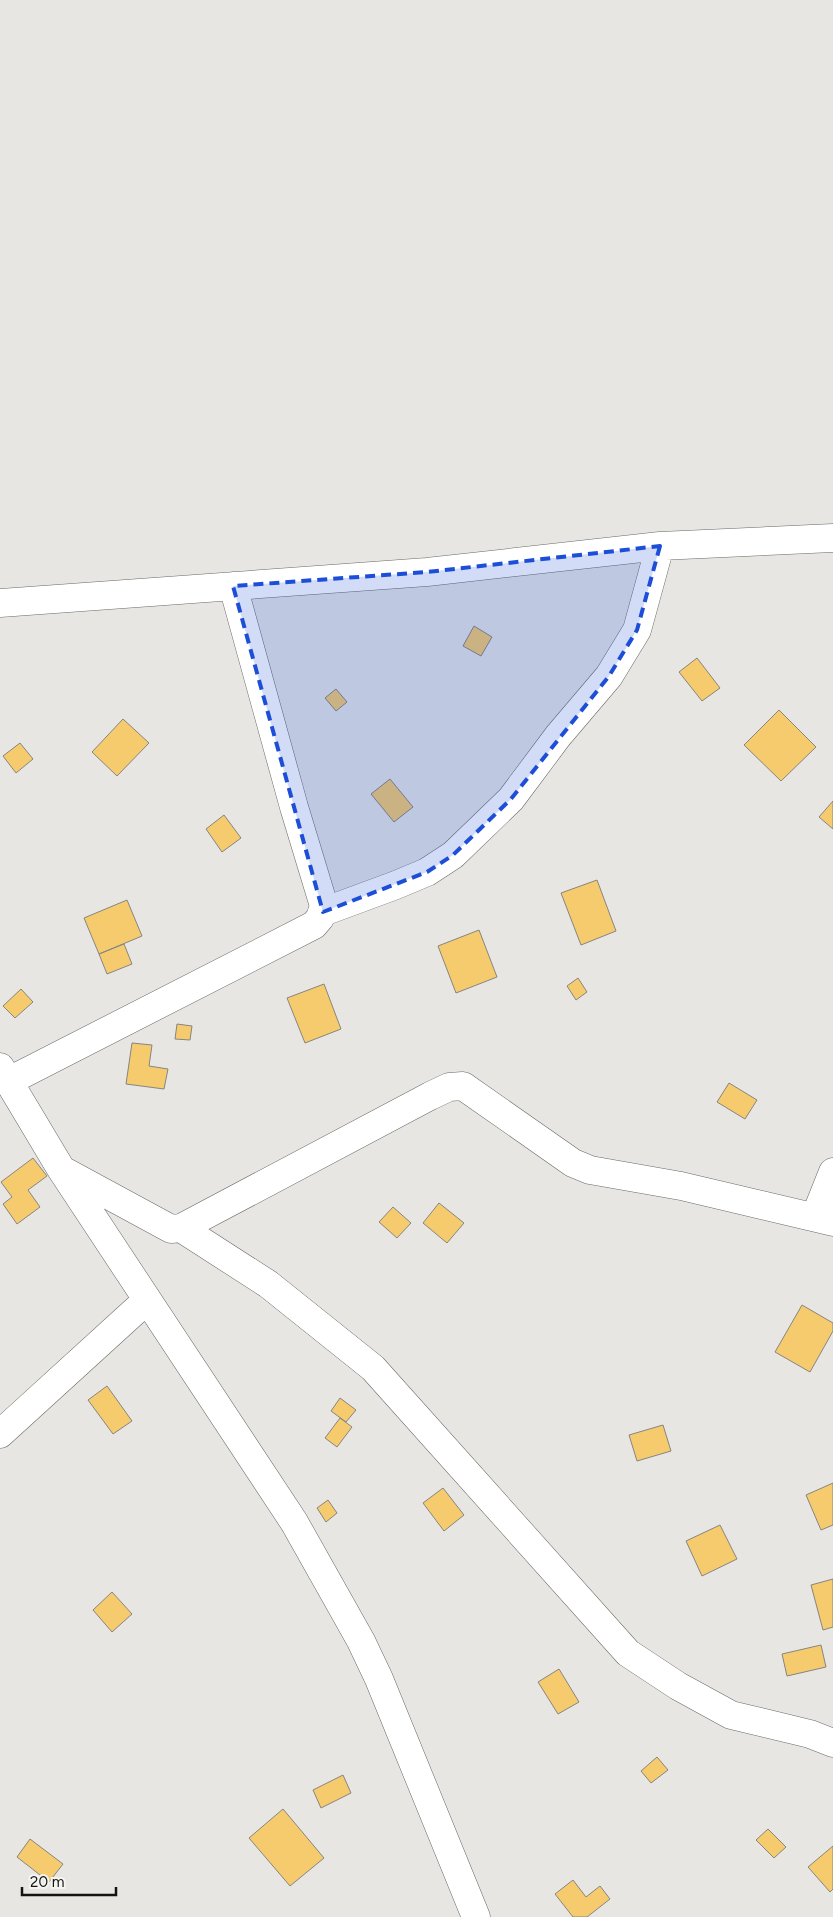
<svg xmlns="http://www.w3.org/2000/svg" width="833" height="1917" font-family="Figtree,sans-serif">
  <rect width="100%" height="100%" fill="#e7e6e3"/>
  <path fill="#f5cb6d" stroke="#868582" d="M474 626 492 637 481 656 463 646Z
    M697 658 720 688 702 701 679 672Z
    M336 689 347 702 336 711 325 698Z
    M779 710 816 747 781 781 744 745Z
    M123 719 149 743 117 776 92 752Z
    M20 743 33 759 16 773 3 756Z
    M390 779 413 807 394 822 371 794Z
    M833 801V829L819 817Z
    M224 815 241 838 222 852 206 829Z
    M597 880 616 931 581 945 561 893Z
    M127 900 142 936 99 954 84 918Z
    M479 930 497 977 456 993 438 946Z
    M124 944 132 964 107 974 99 954Z
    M578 978 587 992 576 1000 567 986Z
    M324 984 341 1029 305 1043 287 998Z
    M21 989 33 1002 15 1018 3 1006Z
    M177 1024 192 1026 190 1040 175 1039Z
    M132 1043 152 1045 149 1066 168 1069 164 1089 126 1084Z
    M729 1083 757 1100 745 1119 717 1102Z
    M33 1158 47 1176 28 1190 40 1207 17 1224 3 1204 12 1197 1 1182Z
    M439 1203 464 1223 447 1243 423 1223Z
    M393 1207 411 1223 397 1238 379 1222Z
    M802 1305 833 1323V1331L810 1372 775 1352Z
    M107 1386 132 1421 113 1434 88 1400Z
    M340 1398 356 1410 346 1422 331 1411Z
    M340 1418 352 1427 337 1447 325 1438Z
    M663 1425 671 1451 637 1461 629 1435Z
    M833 1483V1525L821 1530 806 1495Z
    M443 1488 464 1515 444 1531 423 1503Z
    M328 1500 337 1513 326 1522 317 1508Z
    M720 1525 737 1559 702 1576 686 1541Z
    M833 1579V1627L823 1630 811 1585Z
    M112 1592 132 1614 112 1632 93 1610Z
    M821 1645 826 1667 787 1676 782 1654Z
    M559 1669 579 1702 558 1714 538 1682Z
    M657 1757 668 1770 651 1783 641 1771Z
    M343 1775 351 1793 321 1808 313 1790Z
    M283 1809 324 1858 290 1886 249 1838Z
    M768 1829 786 1847 774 1858 756 1840Z
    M30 1839 63 1864 49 1882 17 1857Z
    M833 1846V1889L830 1892 808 1867Z
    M573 1880 586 1897 600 1886 610 1899 587 1917H573L555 1894Z"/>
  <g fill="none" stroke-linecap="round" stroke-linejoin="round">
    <g stroke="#696966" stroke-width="29">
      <path id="minor" d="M0 603 427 572 660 546 833 538
        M323 912 396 885 427 872 453 855 511 799 558 736 609 676 637 630 660 546
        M0 1067 61 1169 294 1522 361 1641 379 1679 476 1917
        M9 1081 314 925 320 918 324 906 294 807 233 586
        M64 1171 171 1229 181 1228 430 1096 449 1087 463 1086 573 1163 590 1170 681 1186 833 1222
        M815 1217 833 1172
        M181 1228 268 1284 373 1368 628 1653 678 1686 731 1715 810 1734 833 1743
        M0 1434 147 1300"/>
    </g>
    <use href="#minor" stroke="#fff" stroke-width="28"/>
  </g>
  <path fill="#1d4ed8" fill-opacity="0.2" stroke="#1d4ed8" stroke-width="4" stroke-dasharray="10 6" stroke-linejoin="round" d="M660 546 637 630 609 676 511 799 453 855 427 872 323 912 233 586 427 572Z"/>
  <path d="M22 1887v8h94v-8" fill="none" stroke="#141413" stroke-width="2.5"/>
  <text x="30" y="1887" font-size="15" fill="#141413" stroke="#f4f4f0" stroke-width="4" paint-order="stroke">20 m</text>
</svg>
